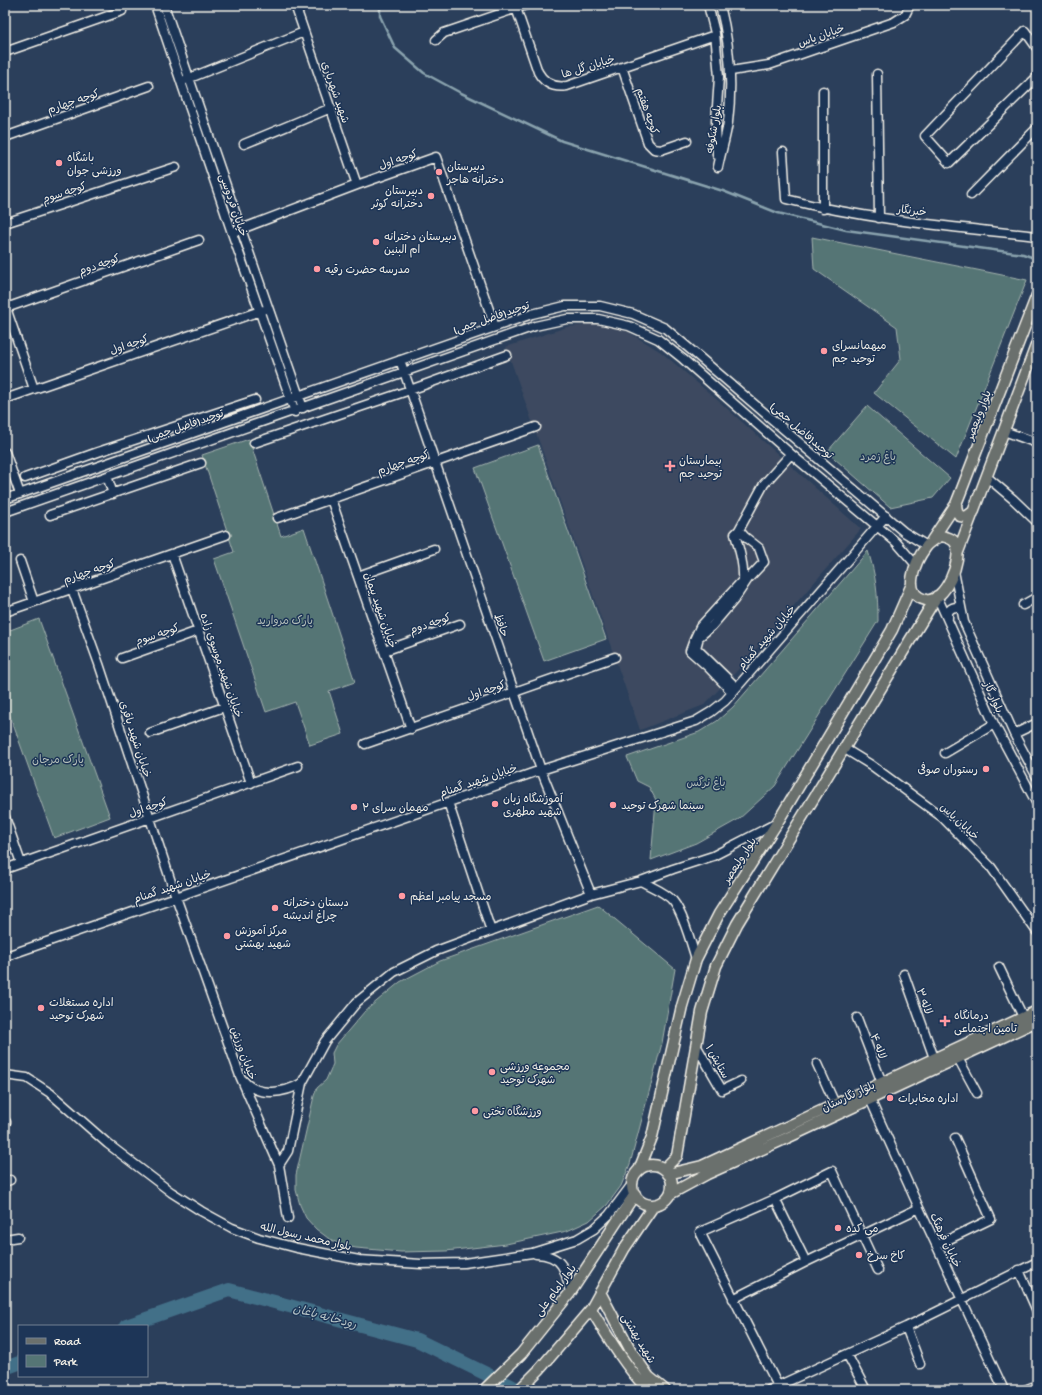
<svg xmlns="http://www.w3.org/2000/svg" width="1042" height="1395" font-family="'Gochi Hand','Playpen Sans Arabic',sans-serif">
  <rect width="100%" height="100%" fill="#2b3f5b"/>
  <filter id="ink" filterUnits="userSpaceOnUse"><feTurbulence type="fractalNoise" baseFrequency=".025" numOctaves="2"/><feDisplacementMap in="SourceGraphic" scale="8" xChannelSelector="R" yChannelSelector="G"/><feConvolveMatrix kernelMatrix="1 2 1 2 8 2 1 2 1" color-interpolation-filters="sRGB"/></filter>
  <g filter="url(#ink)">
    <path fill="#3c4a60" d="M612 322 661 352 722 404 861 529 735 673 704 705 640 730 506 347 567 327Z"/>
    <path fill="#557575" stroke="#a4b3ae" d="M812 237 1027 280 956 459 874 393 901 359 897 327 814 269Z
      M867 406 950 478 933 498 890 507 827 452Z
      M249 439 281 536 304 528 355 682 329 691 343 734 310 745 295 702 266 712 214 559 234 552 202 455Z
      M538 445 606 639 544 661 475 468Z
      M868 551C876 576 878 594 878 621L775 786 739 819 696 843 651 860 656 800 649 787 637 781 627 757 699 732 717 721 733 707Z
      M39 619 110 817 54 838 5 702V632Z
      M598 905 675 969 662 1043 630 1164 621 1186 607 1205 589 1221 567 1231 506 1244 446 1251 401 1252 356 1248 341 1245 328 1238 316 1229 306 1218 300 1205 296 1190V1175L314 1096 317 1088 326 1080 333 1064 332 1053 336 1045 365 1011 400 982 440 961Z"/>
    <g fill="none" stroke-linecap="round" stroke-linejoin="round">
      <path stroke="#8aa3ae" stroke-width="2.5" d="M380 5V16L395 48 424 73 459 92 562 141 723 191 778 213 846 230 1023 254 1037 259"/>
      <path stroke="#436f88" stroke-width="14" d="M126 1326 229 1290 417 1340 519 1390
        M5 1368 19 1363"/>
      <g stroke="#f4f1e8" stroke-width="11">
        <path id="minor" d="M155 5 232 233 295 412
          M164 5 241 229 303 408
          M295 5 357 185
          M515 5 538 72C544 83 554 88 567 86L715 35
          M708 5 715 33 719 77 716 121 717 155
          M436 40 444 33 526 5
          M1037 48 1025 31 925 136 949 163 1037 77
          M5 52 122 11
          M622 67 648 143 654 149 661 150 687 141
          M731 71 769 65 894 22 905 15 910 5
          M877 74 879 218
          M185 80 304 32
          M823 91V209
          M5 137 149 86
          M244 144 331 108
          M783 152 786 199C868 220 953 227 1037 236
          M718 167C721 152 726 137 728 122 733 81 730 44 720 5
          M971 195 1037 128
          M5 223 176 167
          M236 231 357 185 436 157 495 327
          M5 305 34 389
          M6 308 199 240
          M400 360 541 770 591 894
          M5 399 263 310
          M1004 431 1037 443
          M254 443 410 390 507 355
          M5 452 20 494
          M107 476 113 494
          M987 477 1013 499 1037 522
          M25 478 98 452 255 400
          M5 499 532 314 565 306H600L633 314 665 328 691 350 904 532 927 546
          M331 499 411 729
          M5 512 535 326 567 319H598L629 326 658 339 683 359 791 454 896 542 916 565
          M50 515 201 463
          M277 518 536 427
          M172 554 251 783
          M20 561 34 602
          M954 571 964 622 1014 734 1037 777
          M358 576 434 549
          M72 589 99 664 176 897 240 1076 279 1165 288 1218
          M937 596 994 724 1037 804
          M1023 605 1037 597
          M5 612 226 535
          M948 618V612C952 606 957 606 961 610
          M384 651 460 624
          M122 658 198 631
          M736 687 696 648 699 637 712 626 734 600 748 579 764 562 759 548 745 537 739 530
          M732 692 708 667 690 651 694 640 700 627 743 580C744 564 739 549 735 534L739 530 764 484 791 454
          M150 733 224 707
          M1014 734 1037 723
          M365 744 615 657
          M845 749 871 765 942 817 991 867 1037 932
          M945 753 994 724
          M448 802 491 931
          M5 817 21 863
          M5 869 298 766
          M641 881C651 887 666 892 673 901 683 913 691 943 696 959
          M5 958 12 954 541 770 696 721 711 712 725 701 886 516
          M999 967 1023 1017
          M904 974 934 1058
          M857 1018 882 1083
          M696 1045 722 1090 741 1081
          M958 1058 977 1093
          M817 1064 835 1104
          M5 1075 27 1078 50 1093 108 1144 171 1192 201 1211 232 1228 259 1238 297 1248 359 1260 421 1264 464 1263 532 1253 577 1239 594 1229 609 1215 633 1183
          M243 1080C258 1098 285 1093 302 1083
          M870 1099 919 1208 1004 1390
          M5 1122H6
          M279 1165 288 1151 302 1083 325 1041 357 1002 394 972 436 951 591 894 641 881 673 869 713 856 777 823
          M5 1182 10 1180
          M775 1199 806 1262
          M5 1239 18 1237
          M937 1245 991 1219 955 1138
          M536 1254C563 1255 566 1270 570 1293
          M1019 1270 1037 1311
          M733 1299 806 1262 919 1208
          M906 1327 920 1364
          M847 1354 865 1388
          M769 1390 906 1327 1037 1262
          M780 1390 700 1232 775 1199 832 1171 878 1270
          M1025 1390 1037 1385"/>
      </g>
      <g stroke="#f4f1e8" stroke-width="13">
        <path id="major" d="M956 504 957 512 960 516 966 517 974 511
          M941 536C946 537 953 538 956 544 963 559 945 603 926 600 900 595 916 560 926 547 930 542 935 539 941 536Z
          M932 540 956 504 960 494 1037 295
          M958 552 1037 343
          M632 1185a20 20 0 1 1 40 0a20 20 0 1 1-40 0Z
          M664 1169 677 1156 702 1012 716 966 737 924 937 596
          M639 1170 652 1137 682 1006 696 959 719 914 777 823 892 630 912 584
          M668 1174 702 1166 1037 1011
          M670 1194 707 1174 789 1137 1037 1021
          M600 1292 631 1351 649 1377 665 1390
          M591 1309C608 1337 625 1366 648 1390
          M484 1390 521 1354 570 1293 635 1194
          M519 1390 539 1370 591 1309 624 1249 654 1205"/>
      </g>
      <use href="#minor" stroke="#1d3557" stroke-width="8"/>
      <use href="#major" stroke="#6b706d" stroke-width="10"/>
    </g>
  </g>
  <g fill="#ff9aa2" stroke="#1d3557" stroke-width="1.5">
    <circle cx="59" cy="163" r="4"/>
    <circle cx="439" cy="172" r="4"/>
    <circle cx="431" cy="196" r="4"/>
    <circle cx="376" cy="242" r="4"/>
    <circle cx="317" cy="269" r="4"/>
    <circle cx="824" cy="351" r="4"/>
    <path d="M668 460h4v4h4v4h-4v4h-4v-4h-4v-4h4z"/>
    <circle cx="986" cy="769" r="4"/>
    <circle cx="495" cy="804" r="4"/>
    <circle cx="613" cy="805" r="4"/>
    <circle cx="354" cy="807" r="4"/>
    <circle cx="402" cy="896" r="4"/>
    <circle cx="275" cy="908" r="4"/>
    <circle cx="227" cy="936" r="4"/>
    <circle cx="41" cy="1008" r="4"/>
    <path d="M943 1015h4v4h4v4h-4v4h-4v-4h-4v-4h4z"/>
    <circle cx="492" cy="1072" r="4"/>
    <circle cx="890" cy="1098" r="4"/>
    <circle cx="475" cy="1111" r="4"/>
    <circle cx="838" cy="1228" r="4"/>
    <circle cx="859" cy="1255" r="4"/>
  </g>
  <g text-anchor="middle" stroke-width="3" stroke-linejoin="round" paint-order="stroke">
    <g font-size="11" fill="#f4f1e8" stroke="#1d3557">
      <text transform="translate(821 35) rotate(-19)" y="4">خیابان یاس</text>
      <text transform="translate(588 66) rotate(-17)" y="4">خیابان گل ها</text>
      <text transform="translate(336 92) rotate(71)" y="4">شهید شهریاری</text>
      <text transform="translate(73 101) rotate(-19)" y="4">کوچه چهارم</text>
      <text transform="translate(648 111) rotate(71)" y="4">کوچه هفتم</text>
      <text transform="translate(713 129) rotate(-80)" y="4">بلوار شکوفه</text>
      <text transform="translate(398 159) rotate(-19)" y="4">کوچه اول</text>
      <text transform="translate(64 192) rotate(-18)" y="4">کوچه سوم</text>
      <text transform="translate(234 205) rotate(71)" y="4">خیابان فردوسی</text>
      <text transform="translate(912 210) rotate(7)" y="4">خبرنگار</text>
      <text transform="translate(99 264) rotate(-19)" y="4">کوچه دوم</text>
      <text transform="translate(491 317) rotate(-19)" y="4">توحید(فاضل جمی)</text>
      <text transform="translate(129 344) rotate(-19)" y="4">کوچه اول</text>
      <text transform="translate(978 415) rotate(-69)" y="4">بلوار ولیعصر</text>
      <text transform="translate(185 425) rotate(-19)" y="4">توحید(فاضل جمی)</text>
      <text transform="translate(802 430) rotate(41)" y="4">توحید(فاضل جمی)</text>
      <text transform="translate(403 462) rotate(-19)" y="4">کوچه چهارم</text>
      <text transform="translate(89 571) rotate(-19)" y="4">کوچه چهارم</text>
      <text transform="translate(381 610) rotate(71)" y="4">خیابان شهید پیمان</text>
      <text transform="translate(430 623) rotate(-19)" y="4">کوچه دوم</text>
      <text transform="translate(502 625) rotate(71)" y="4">حافظ</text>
      <text transform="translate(157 634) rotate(-19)" y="4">کوچه سوم</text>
      <text transform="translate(766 637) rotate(-49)" y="4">خیابان شهید گمنام</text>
      <text transform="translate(222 665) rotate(71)" y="4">خیابان شهید موسوی زاده</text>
      <text transform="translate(486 690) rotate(-19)" y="4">کوچه اول</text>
      <text transform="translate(994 697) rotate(66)" y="4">بلوار گاز</text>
      <text transform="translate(136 739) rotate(72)" y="4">خیابان شهید باقری</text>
      <text transform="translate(478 780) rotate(-19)" y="4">خیابان شهید گمنام</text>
      <text transform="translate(148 807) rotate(-19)" y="4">کوچه اول</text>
      <text transform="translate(960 821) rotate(43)" y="4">خیابان یاس</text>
      <text transform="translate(739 860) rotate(-57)" y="4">بلوار ولیعصر</text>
      <text transform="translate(172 886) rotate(-19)" y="4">خیابان شهید گمنام</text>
      <text transform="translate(925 1001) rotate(70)" y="4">لاله ۳</text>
      <text transform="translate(879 1046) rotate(69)" y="4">لاله ۴</text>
      <text transform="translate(244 1053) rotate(70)" y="4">خیابان ورزش</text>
      <text transform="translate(718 1061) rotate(61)" y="4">ستایش ۱</text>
      <text transform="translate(848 1096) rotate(-25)" y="4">بلوار نگارستان</text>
      <text transform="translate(306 1236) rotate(13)" y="4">بلوار محمد رسول الله</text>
      <text transform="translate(946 1240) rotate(65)" y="4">خیابان فرهنگ</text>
      <text transform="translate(555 1290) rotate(-53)" y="4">بلوار امام علی</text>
      <text transform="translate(639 1338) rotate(59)" y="4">شهید بهشتی</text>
    </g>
    <g font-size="11" fill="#f4f1e8" stroke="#1d3557" text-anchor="start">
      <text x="67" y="161">باشگاه<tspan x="67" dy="13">ورزشی جوان</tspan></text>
      <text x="447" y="170">دبیرستان<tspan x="447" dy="13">دخترانه هاجر</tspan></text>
      <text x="423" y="194" text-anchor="end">دبیرستان<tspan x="423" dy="13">دخترانه کوثر</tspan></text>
      <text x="384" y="240">دبیرستان دخترانه<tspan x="384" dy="13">ام البنین</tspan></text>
      <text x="325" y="273">مدرسه حضرت رقیه</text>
      <text x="832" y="349">میهمانسرای<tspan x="832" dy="13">توحید جم</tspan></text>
      <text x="679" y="464">بیمارستان<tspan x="679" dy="13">توحید جم</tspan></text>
      <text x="978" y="773" text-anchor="end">رستوران صوفی</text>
      <text x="503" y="802">آموزشگاه زبان<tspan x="503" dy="13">شهید مطهری</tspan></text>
      <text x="621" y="809">سینما شهرک توحید</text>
      <text x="362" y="811">مهمان سرای ۲</text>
      <text x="410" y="900">مسجد پیامبر اعظم</text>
      <text x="283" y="906">دبستان دخترانه<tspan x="283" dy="13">چراغ اندیشه</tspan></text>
      <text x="235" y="934">مرکز آموزش<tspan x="235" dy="13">شهید بهشتی</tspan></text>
      <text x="49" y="1006">اداره مستغلات<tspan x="49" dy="13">شهرک توحید</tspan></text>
      <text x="954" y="1019">درمانگاه<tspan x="954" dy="13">تامین اجتماعی</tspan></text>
      <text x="500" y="1070">مجموعه ورزشی<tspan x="500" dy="13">شهرک توحید</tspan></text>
      <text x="898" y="1102">اداره مخابرات</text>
      <text x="483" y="1115">ورزشگاه تختی</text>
      <text x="846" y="1232">می کده</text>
      <text x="867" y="1259">کاخ سرخ</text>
    </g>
    <g font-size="11" fill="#b4bfba" stroke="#1d3557">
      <text x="878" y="460">باغ زمرد</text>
      <text x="285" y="624">پارک مروارید</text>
      <text x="58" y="763">پارک مرجان</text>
      <text x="706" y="786">باغ نرگس</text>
    </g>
    <g font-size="12" font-style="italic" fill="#b6c4c6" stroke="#1d3557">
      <text transform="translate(325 1316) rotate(15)" y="4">رودخانه باغان</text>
    </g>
  </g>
  <rect width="1042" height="1395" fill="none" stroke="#1d3557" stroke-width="20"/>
  <rect x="10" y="10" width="1022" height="1375" fill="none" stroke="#f4f1e8" stroke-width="1.5" filter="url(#ink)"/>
  <rect x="18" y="1325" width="130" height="52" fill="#1d3557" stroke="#738091"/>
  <rect x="26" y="1338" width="20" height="6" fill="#6b706d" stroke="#738091"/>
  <text x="54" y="1345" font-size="12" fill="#f4f1e8">Road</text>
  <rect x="26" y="1355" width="20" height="12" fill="#557575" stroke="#738091"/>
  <text x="54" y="1365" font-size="12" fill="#f4f1e8">Park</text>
</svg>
